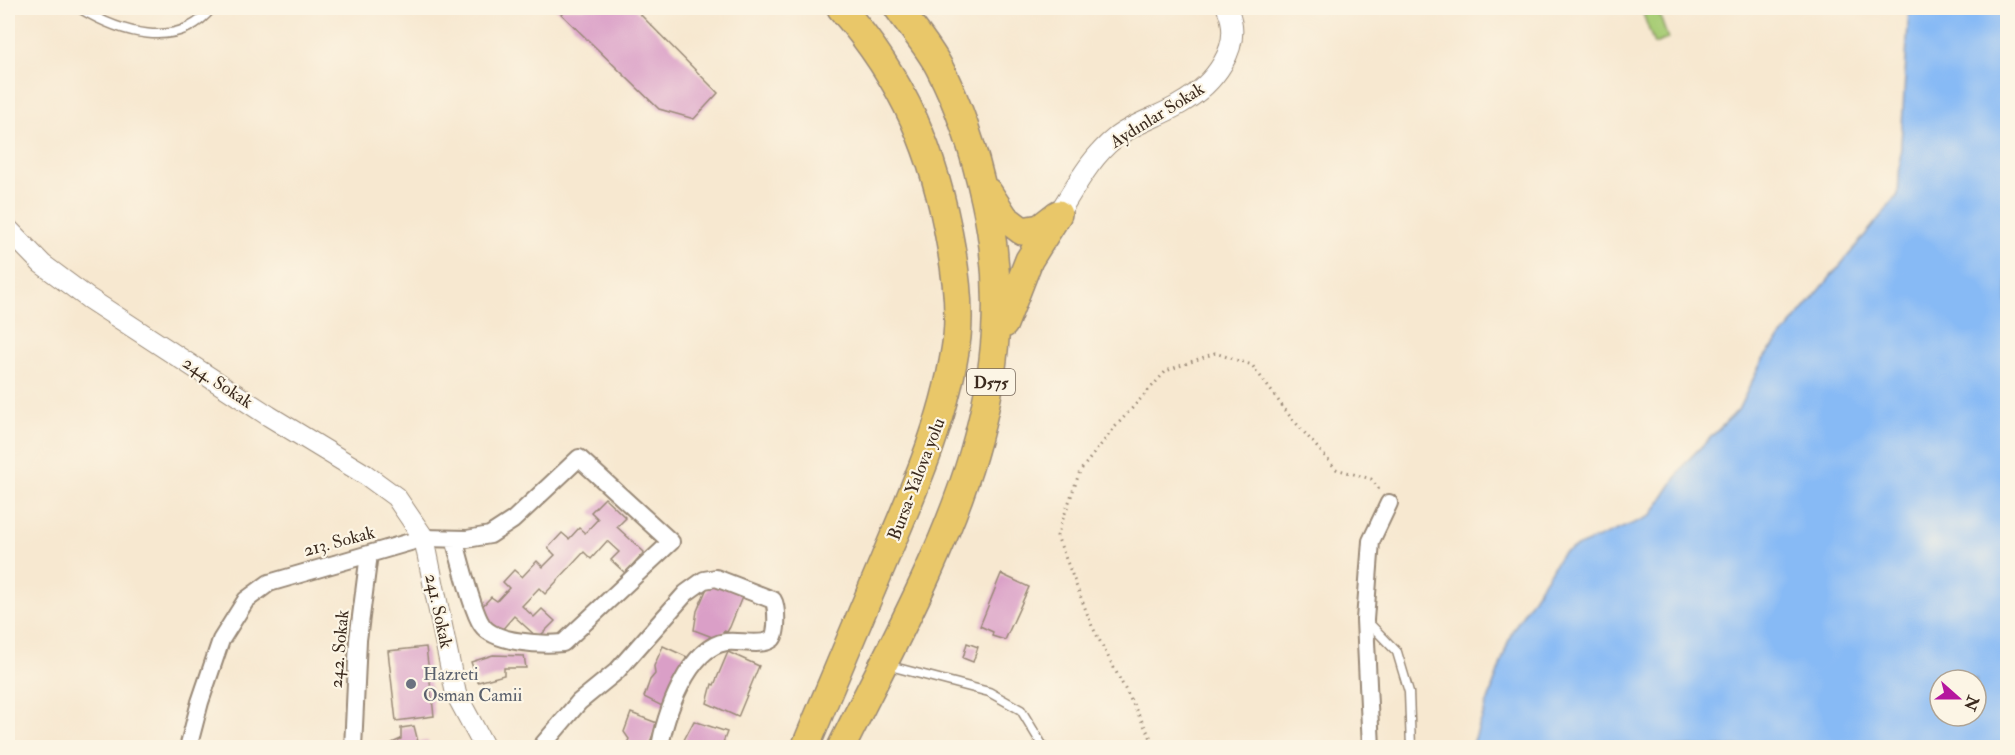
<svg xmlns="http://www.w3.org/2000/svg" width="2015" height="755" font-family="'IM FELL Double Pica',serif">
  <rect width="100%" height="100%" fill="#fcf5e5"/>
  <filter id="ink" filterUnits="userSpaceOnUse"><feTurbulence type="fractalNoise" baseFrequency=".0167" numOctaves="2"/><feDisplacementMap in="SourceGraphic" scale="12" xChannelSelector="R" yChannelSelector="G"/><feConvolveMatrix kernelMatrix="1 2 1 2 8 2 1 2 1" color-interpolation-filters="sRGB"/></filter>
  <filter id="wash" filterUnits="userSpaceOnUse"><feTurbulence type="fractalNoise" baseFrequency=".008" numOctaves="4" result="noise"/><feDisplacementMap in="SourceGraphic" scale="24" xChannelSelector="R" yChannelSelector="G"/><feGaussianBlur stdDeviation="1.35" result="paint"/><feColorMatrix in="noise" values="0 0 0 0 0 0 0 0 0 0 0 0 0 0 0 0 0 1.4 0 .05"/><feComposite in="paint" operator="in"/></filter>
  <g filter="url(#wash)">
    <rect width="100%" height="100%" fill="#f7e8d0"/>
    <path fill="#a9cd77" stroke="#727c4a" stroke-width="1.5" d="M1641 8H1657L1668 39 1654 44Z"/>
    <path fill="#87baf5" stroke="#61728a" stroke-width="1.5" fill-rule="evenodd" d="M1909 8H2007V747H1472L1512 631 1562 553 1651 516 1687 461 1738 410 1763 359 1898 195ZM1940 680H1976V716H1940Z"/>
    <g id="blocks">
      <path fill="#da9fc7" d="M555 8H634L718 93 694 119 659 109Z
        M605 498 626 518 617 527 644 552 625 573 611 560 619 552 607 541 591 559 584 552 545 594 539 588 522 606 534 617 542 609 555 621 538 638 514 616 500 632 478 611 491 597 497 601 509 588 503 582 514 570 522 577 537 561 543 567 555 555 548 548 562 533 569 539 579 528 585 533 598 519 591 512Z
        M1001 574 1029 587 1005 640 992 636 993 632 980 626Z
        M715 580 744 592 730 627 727 632 724 631 720 640 694 630 697 611 707 588Z
        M967 643 978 647 973 662 963 658Z
        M663 646 687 657 670 710 644 697 650 680 655 674 654 666Z
        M426 647 434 716 396 721 388 651Z
        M728 652 759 666 738 717 707 703 712 684 714 685Z
        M493 655 524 656 526 668H504V675L478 682 471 662Z
        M631 713 657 723 648 748H625L629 739 624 732Z
        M694 721 727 732 721 748H684L687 743 684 740Z
        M414 726 418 742 428 741 429 748H392V743L401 739V728Z"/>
    </g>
  </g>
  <g filter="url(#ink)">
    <use href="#blocks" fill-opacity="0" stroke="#998977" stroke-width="1.5"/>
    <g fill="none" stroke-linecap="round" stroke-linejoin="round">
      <g stroke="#998977" stroke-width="11">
        <path id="service" d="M79 8C119 32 177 52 212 8
          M1366 620 1397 652 1409 692 1411 748
          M886 665 989 692 1021 710 1044 748"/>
      </g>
      <g stroke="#998977" stroke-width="20">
        <path id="minor" d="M188 748 200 702 221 640 246 600 269 583 424 538 467 539 490 535 513 520 579 458 671 542 563 643C542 645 494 643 482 625 472 611 460 558 454 539
          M353 748 358 640 369 554
          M540 748 579 702 617 671 686 593 704 580 716 578 773 600C777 606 778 634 772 639 761 647 739 640 726 642 689 647 664 716 660 748
          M1371 748 1365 620 1371 541 1389 503"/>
      </g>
      <g stroke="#998977" stroke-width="22">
        <path id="tertiary" d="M1058 214C1075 188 1090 158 1115 138 1134 123 1159 117 1180 104 1213 85 1245 47 1227 8
          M8 229 42 264 88 298 269 416 366 475 396 497 424 538 456 694 485 748"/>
      </g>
      <g stroke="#998977" stroke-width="30">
        <path id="trunk" d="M988 192 1005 218 1022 231 1040 228 1058 214 1029 260 1004 324
          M805 748C831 685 858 622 884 560 915 487 947 416 957 337 960 308 956 275 951 247 935 153 904 80 841 8
          M841 748C929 570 1031 407 985 200 975 154 961 109 939 67 928 46 911 27 898 8"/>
      </g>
      <path stroke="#998977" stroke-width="3" stroke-dasharray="1.5 4.5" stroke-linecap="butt" d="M1156 748 1092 626 1057 536 1080 471 1115 427 1166 371 1215 353 1252 365 1289 415 1336 469 1371 479 1380 491"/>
      <use href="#service" stroke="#fff" stroke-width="8"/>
      <use href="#minor" stroke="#fff" stroke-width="16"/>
      <use href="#tertiary" stroke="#fff" stroke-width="20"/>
      <use href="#trunk" stroke="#e9c769" stroke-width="27"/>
    </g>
  </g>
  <circle fill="#6b7280" stroke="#fcf5e5" stroke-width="2" cx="411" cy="684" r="6"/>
  <g text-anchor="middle" stroke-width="4.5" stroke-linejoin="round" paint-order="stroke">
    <rect fill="#fcf5e5" stroke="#75675a" stroke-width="1.5" x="967" y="369" width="48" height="26" rx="4.5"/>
    <g font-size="16" font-weight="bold" fill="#3b2a1e">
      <text x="991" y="388">D575</text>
    </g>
    <g font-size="18" fill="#3b2a1e" stroke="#fcf5e5">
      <text transform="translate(1157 115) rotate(-32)" y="6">Aydınlar Sokak</text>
      <text transform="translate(218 382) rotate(33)" y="6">244. Sokak</text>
      <text transform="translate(916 479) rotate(-69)" y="6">Bursa-Yalova yolu</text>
      <text transform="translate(339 541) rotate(-15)" y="6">213. Sokak</text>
      <text transform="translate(439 611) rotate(78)" y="6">241. Sokak</text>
      <text transform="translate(339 649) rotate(-85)" y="6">242. Sokak</text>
    </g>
    <g font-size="18" fill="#5b616d" stroke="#fcf5e5" text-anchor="start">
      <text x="423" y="680">Hazreti<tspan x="423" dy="21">Osman Camii</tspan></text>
    </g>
  </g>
  <rect width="2015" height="755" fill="none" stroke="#fcf5e5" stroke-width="30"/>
  <g transform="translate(1958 698) rotate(111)"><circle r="28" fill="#fcf5e5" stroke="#afa495" stroke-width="1.5"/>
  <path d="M0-4.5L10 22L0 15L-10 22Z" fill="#b5179e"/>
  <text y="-9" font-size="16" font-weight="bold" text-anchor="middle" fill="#3b2a1e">N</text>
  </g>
</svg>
